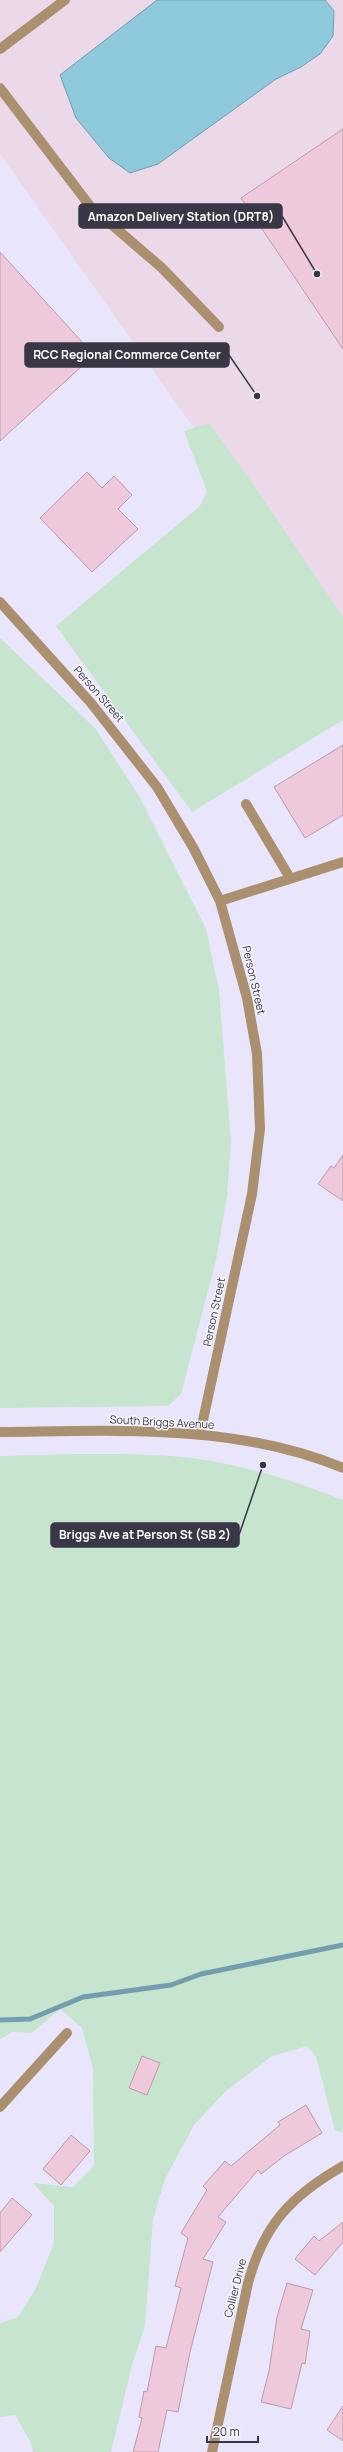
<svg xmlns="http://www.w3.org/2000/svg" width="343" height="2452" font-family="Manrope,sans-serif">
  <rect width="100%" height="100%" fill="#e9e6fc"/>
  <path fill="#ebd9e9" d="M0 0H343V639L0 154Z"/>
  <path fill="#c6e4ce" d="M209 423 257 490 343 617V720L192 812 56 626 200 506 207 491 184 431Z
    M0 638 95 728 139 796 206 929 219 990 231 1142 227 1196 216 1260 181 1394 168 1406 0 1408Z
    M76 1454C126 1454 178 1453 227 1464 267 1472 305 1485 343 1500V2120L342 2133 335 2130 316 2057 307 2046 272 2056 226 2091 194 2125 165 2179 153 2219 145 2326 132 2365 111 2452H33L31 2443 15 2415 0 2417V2323L18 2317 36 2288 54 2243V2206L33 2183 73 2187 94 2166 93 2069 82 2028 60 2009 32 2033 13 2032 0 2039V1456Z"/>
  <path fill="#8ecadb" stroke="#749eae" d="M157 0H325L334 11 333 36 320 54 301 67 276 79 158 164 130 173 109 158 76 118 60 75Z"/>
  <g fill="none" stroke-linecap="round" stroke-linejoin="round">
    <path stroke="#749eae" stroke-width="5" d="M0 2020 30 2019 83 1997 171 1985 201 1974 343 1945"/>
  </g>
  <path fill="#eec9dc" stroke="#be9aad" d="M343 129V349L241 198Z
    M0 252 94 355 0 441Z
    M87 472 102 488 114 476 132 495 118 509 138 529 92 572 40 518Z
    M343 745V815L305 838 274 787Z
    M343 1155V1201L318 1184 331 1166 334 1168Z
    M142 2056 160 2063 147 2095 129 2088Z
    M306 2105 322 2133 284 2156 261 2174 258 2170 218 2217 226 2222 203 2259 213 2262 190 2352 178 2412 167 2410 158 2452H133L142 2418 139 2417 144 2391 147 2392 156 2346 166 2348 181 2288 175 2286 188 2238 181 2233 207 2190 203 2186 225 2161 231 2166 280 2125 278 2122Z
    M71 2135 90 2151 61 2185 43 2169Z
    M12 2198 32 2215 0 2252V2213Z
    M343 2222V2242L315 2275 295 2259 314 2236 319 2241Z
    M287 2283 313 2290 301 2329 310 2331 305 2364 302 2363 291 2409 261 2402 269 2371 277 2317Z
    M343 2406V2441L327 2430Z"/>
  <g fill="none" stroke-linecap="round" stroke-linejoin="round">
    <path stroke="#aa906f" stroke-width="10" d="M0 49 65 0
      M0 88 90 206 162 268 219 327
      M0 602 91 703 157 787 194 849 220 901 247 998 257 1054 260 1129 252 1194 200 1434
      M246 804 290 878
      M220 901 343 862
      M0 1432C114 1431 235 1423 343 1468
      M0 2107 67 2033
      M212 2452 248 2283C264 2224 291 2196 343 2166"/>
  </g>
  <g text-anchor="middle" stroke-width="3" stroke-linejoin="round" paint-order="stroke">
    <g font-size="11" fill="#393745" stroke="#f6f5fd">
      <text transform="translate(99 694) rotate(49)" y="4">Person Street</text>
      <text transform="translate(254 980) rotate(77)" y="4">Person Street</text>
      <text transform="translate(214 1312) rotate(-78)" y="4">Person Street</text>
      <text transform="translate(162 1422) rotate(3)" y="4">South Briggs Avenue</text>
      <text transform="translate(235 2288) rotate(-76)" y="4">Collier Drive</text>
    </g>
  </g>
  <path fill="none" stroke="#393745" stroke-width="1.5" d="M317 274L282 216M257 396L229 355M263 1465L239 1535"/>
  <g fill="#393745" stroke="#f6f5fd" stroke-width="1.5">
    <circle cx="317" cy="274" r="4"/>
    <circle cx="257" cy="396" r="4"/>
    <circle cx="263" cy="1465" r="4"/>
  </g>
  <g fill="#393745" stroke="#393745" stroke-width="1.5">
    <rect x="79" y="204" width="203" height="24" rx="4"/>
    <rect x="25" y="343" width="204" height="24" rx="4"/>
    <rect x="51" y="1523" width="188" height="24" rx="4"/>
  </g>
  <g font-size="12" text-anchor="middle" font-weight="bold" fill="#fff">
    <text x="181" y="221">Amazon Delivery Station (DRT8)</text>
    <text x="127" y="359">RCC Regional Commerce Center</text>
    <text x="145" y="1539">Briggs Ave at Person St (SB 2)</text>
  </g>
  <path d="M207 2436v6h51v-6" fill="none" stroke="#393745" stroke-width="2"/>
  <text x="213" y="2436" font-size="12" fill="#393745" stroke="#f6f5fd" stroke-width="3" paint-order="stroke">20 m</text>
</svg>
